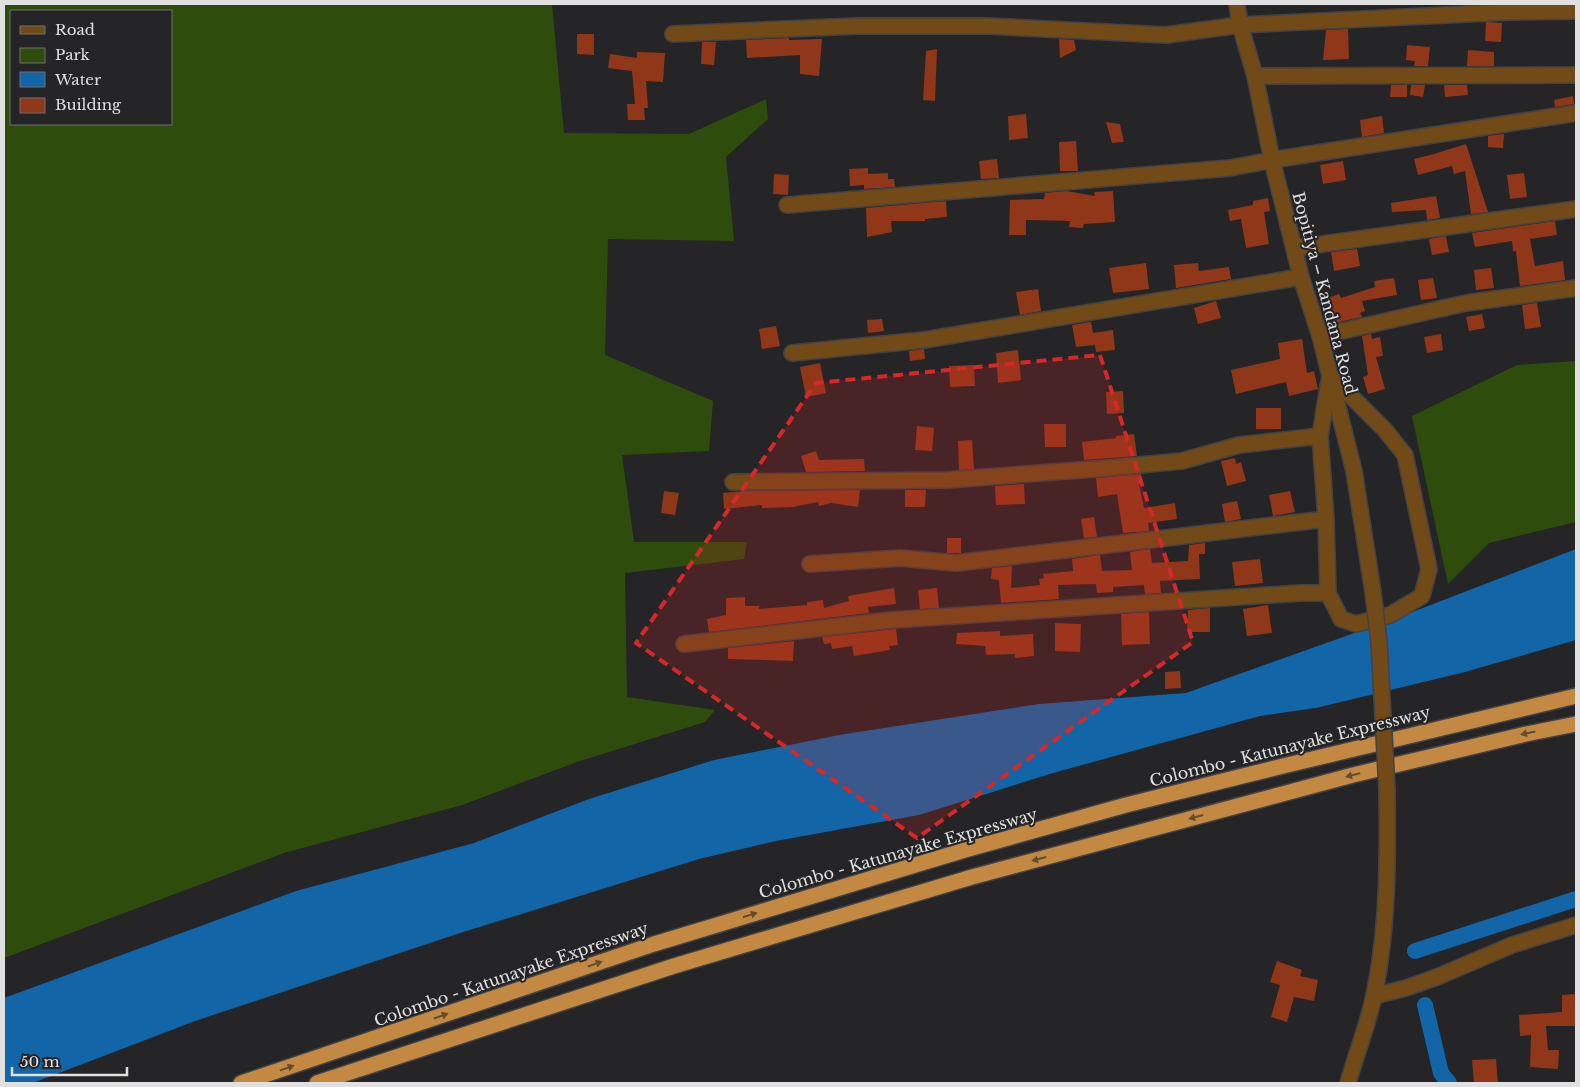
<svg xmlns="http://www.w3.org/2000/svg" width="1580" height="1087" font-family="'Libre Baskerville',serif">
  <rect width="100%" height="100%" fill="#252426"/>
  <path fill="#2e4d0d" fill-rule="evenodd" d="M4 4H552L564 133 689 134 766 99 768 119 726 157 734 241 608 239 605 355 713 401 709 451 622 455 634 542H747L744 559 625 573 627 697 715 710 705 722 577 762 462 805 284 853 4 958ZM11 11H171V124H11Z
    M1576 361V522L1489 543 1448 584 1412 416 1517 365Z"/>
  <path fill="#1266a7" d="M1576 549V640L1465 672 1316 708 1260 716 1053 773 919 815 776 841 699 859 457 934 195 1021 33 1083H4V998L296 891 474 843 589 799 714 760 839 735 1039 704 1186 693 1402 616Z"/>
  <g fill="none" stroke-linecap="round" stroke-linejoin="round">
    <path stroke="#1266a7" stroke-width="16" d="M1415 951 1576 899
      M1425 1005 1441 1073 1449 1083"/>
  </g>
  <path fill="#8f3718" d="M1486 22 1502 23 1501 42 1485 41Z
    M1348 29 1349 59 1323 60 1326 30Z
    M577 34H594V55L577 54Z
    M789 38V40L822 39 819 76 800 74V55L747 58 746 40Z
    M1059 39 1074 40 1076 50 1060 58Z
    M702 42H716L714 65 701 64Z
    M1407 45 1430 47 1428 66H1414L1415 61 1406 60Z
    M937 49 935 101 923 100 926 51Z
    M1468 50 1494 52V66H1467Z
    M637 52 665 53 663 82 646 81 648 108H644L645 120H628L627 104H635L632 71 608 68 610 54 637 58Z
    M1391 85H1407V97H1390Z
    M1411 85H1425L1423 97 1410 95Z
    M1444 85H1467L1468 95 1445 97Z
    M1573 96 1574 104 1555 107 1554 100Z
    M1026 114 1028 138 1009 140 1008 116Z
    M1382 116 1384 133 1362 137 1360 120Z
    M1106 122 1120 124 1124 142 1112 143Z
    M1504 134 1503 148 1488 147V136Z
    M1076 141 1078 171H1060L1059 142Z
    M1466 144 1469 153 1488 212 1471 214 1465 171 1454 174 1452 166 1418 175 1414 159 1434 154Z
    M997 159 999 178 981 179 979 161Z
    M1343 161 1346 180 1323 184 1320 165Z
    M868 168V174L888 173V179H894L895 187 864 189V185L850 186 849 169Z
    M1524 173 1527 197 1510 199 1507 175Z
    M774 174 789 175 788 195 773 194Z
    M1066 191 1095 196 1094 192 1113 191 1115 222 1084 224 1083 228 1069 227 1070 221 1026 220V235H1009L1010 200 1044 199 1045 193Z
    M1436 196 1440 218 1427 220 1426 210 1392 212 1391 203Z
    M1268 198 1270 211 1264 212 1269 244 1246 248 1241 219 1230 221 1228 210 1253 205V201Z
    M946 201 947 217 925 219V221H891L892 232 867 237 866 208Z
    M1555 221 1557 235 1530 239 1535 266 1563 261 1565 280 1520 286 1516 251H1513L1512 241 1475 247 1472 233Z
    M1446 236 1449 252 1432 255 1429 239Z
    M1357 249 1360 266 1334 271 1331 252Z
    M1146 263 1149 289 1113 293 1109 268Z
    M1198 263 1199 271 1229 267 1231 279 1176 288 1174 265Z
    M1491 268 1494 288 1476 290 1474 270Z
    M1394 278 1397 295 1362 301 1365 311 1360 313 1362 317 1330 324 1322 300 1339 294 1341 298 1375 287 1374 281Z
    M1433 278 1437 298 1421 300 1418 280Z
    M1038 289 1041 311 1020 315 1016 292Z
    M1216 301 1221 318 1198 324 1194 308Z
    M1537 303 1541 327 1525 329 1522 305Z
    M1482 314 1485 328 1469 331 1466 317Z
    M882 319 884 331 868 333 867 320Z
    M1091 322 1093 333 1113 330 1115 350 1096 352 1095 345 1076 347 1072 325Z
    M776 326 780 346 762 349 759 329Z
    M1371 334 1372 339 1380 337 1383 356 1376 357 1385 389 1368 394 1363 377 1368 375 1362 336Z
    M1441 334 1443 350 1427 353 1424 337Z
    M1302 339 1307 373 1314 371 1318 389 1289 396 1286 382 1236 394 1231 370 1280 359 1278 343Z
    M924 349 925 359 910 361 909 351Z
    M1018 350 1021 380 998 383 996 353Z
    M820 363 826 393 806 397 800 367Z
    M974 365 975 386 950 387 949 366Z
    M1123 391 1124 413 1107 414 1106 392Z
    M1256 408H1281V429H1256Z
    M1044 424H1066V447H1045Z
    M917 426 934 428 932 451 915 450Z
    M1134 434 1137 456 1084 460 1082 442 1116 438V436Z
    M972 440 974 469 959 470 958 441Z
    M816 451 819 460 864 459 865 471 806 472 801 456Z
    M1235 458 1236 464 1241 462 1246 481 1227 486 1221 461Z
    M1141 474 1143 483 1139 484 1144 508 1175 503 1177 519 1148 523 1149 531 1123 533 1117 494 1098 497 1096 478Z
    M1024 484 1025 504 996 505 995 486Z
    M860 490 858 507 831 503 819 506 818 502 793 507 762 508V505L724 509 723 493 744 491Z
    M905 490H926L925 507H905Z
    M664 491 679 493 675 515 661 513Z
    M1290 491 1295 512 1273 516 1269 495Z
    M1237 501 1241 519 1225 522 1222 504Z
    M1094 517 1097 537 1084 538 1081 519Z
    M947 538H961V553H947Z
    M1205 543V554H1199L1200 579 1160 581 1161 593 1145 594 1144 585 1113 587V592L1097 593 1096 584 1058 585 1059 599 1001 603 999 580 991 579 992 568 1012 566 1011 588 1040 585 1039 579 1044 578 1043 574 1073 571 1072 559 1100 555 1102 571 1132 570 1130 552 1150 549 1152 563 1188 561 1189 545Z
    M1260 559 1263 583 1235 586 1232 562Z
    M894 588 896 604 868 607 869 613 709 632 707 619 726 615V598L745 597V606H759V609L807 605V602L823 600 824 608 849 601 848 596Z
    M937 588 939 608 920 609 918 590Z
    M1268 605 1272 633 1247 636 1243 609Z
    M1210 608V632H1187L1188 610Z
    M1149 612 1150 644 1122 645 1121 614Z
    M1055 623 1081 624 1080 652 1055 651Z
    M896 629 898 645 889 646 890 650 854 656 852 646 832 649 831 643 824 644 822 637Z
    M1000 631V636L1033 634 1034 656 1015 658V654L986 655 985 646 956 644 957 633Z
    M794 641 793 661 728 659V648Z
    M1180 671 1181 688 1165 689V672Z
    M1277 961 1302 970 1300 976 1318 980 1314 1001 1294 997 1287 1022 1271 1017 1280 985 1270 982Z
    M1576 994V1026H1546L1548 1050H1559L1558 1069 1530 1067 1531 1035 1520 1036 1519 1015 1562 1012V995Z
    M1496 1059 1498 1083H1474L1472 1060Z"/>
  <g fill="none" stroke-linecap="round" stroke-linejoin="round">
    <g stroke="#434244" stroke-width="18">
      <path id="minor" d="M673 34 856 26H988L1166 35 1240 25 1508 12 1576 11
        M1255 76 1576 75
        M787 205 1230 168 1272 160 1576 113
        M1294 248 1576 209
        M1320 336 1466 303 1576 288
        M792 353 924 340 1301 277
        M1330 375 1385 430 1405 455 1429 569 1422 596 1390 615 1356 624 1341 619 1328 593 1326 519 1320 436Z
        M733 482 946 480 1108 468 1182 461 1239 445 1320 436
        M810 564 900 558 956 563 1326 519
        M684 644 892 620 1300 593H1328"/>
    </g>
    <g stroke="#434244" stroke-width="18">
      <path id="tertiary" d="M1237 4 1240 25 1255 76 1272 160 1301 277 1320 336 1354 471 1373 592
        M1374 996 1406 988 1437 977 1512 945 1576 925
        M1348 1083C1356 1054 1368 1025 1374 995 1388 929 1388 858 1387 790"/>
    </g>
    <g stroke="#434244" stroke-width="18">
      <path id="motorway" d="M241 1083 654 944 965 850 1126 805 1283 766 1576 696
        M317 1083 674 966 972 877 1353 775 1526 734 1576 724"/>
    </g>
    <use href="#minor" stroke="#724a18" stroke-width="15"/>
    <use href="#tertiary" stroke="#724a18" stroke-width="15"/>
    <use href="#motorway" stroke="#c38842" stroke-width="15"/>
    <g stroke="#434244" stroke-width="18" stroke-linecap="butt">
      <path id="tertiary-bridge" d="M1373 592 1379 642 1387 790"/>
    </g>
    <use href="#tertiary-bridge" stroke="#724a18" stroke-width="15"/>
  </g>
  <defs><path id="oneway-solid" d="M-6-.8H1V-3.2L6.5 0L1 3.2V.8H-6Z" transform="scale(1.25)"/></defs>
  <g fill="#644c31">
    <use href="#oneway-solid" transform="translate(1528 733) rotate(168)"/>
    <use href="#oneway-solid" transform="translate(1353 775) rotate(166)"/>
    <use href="#oneway-solid" transform="translate(1196 817) rotate(165)"/>
    <use href="#oneway-solid" transform="translate(1039 859) rotate(165)"/>
    <use href="#oneway-solid" transform="translate(750 915) rotate(-17)"/>
    <use href="#oneway-solid" transform="translate(595 964) rotate(-19)"/>
    <use href="#oneway-solid" transform="translate(441 1016) rotate(-19)"/>
    <use href="#oneway-solid" transform="translate(287 1068) rotate(-19)"/>
  </g>
  <path fill="#d62828" fill-opacity="0.2" stroke="#d62828" stroke-width="4" stroke-dasharray="10 6" stroke-linejoin="round" d="M1100 355 1193 642 917 838 636 643 816 383Z"/>
  <g text-anchor="middle" stroke-width="4" stroke-linejoin="round" paint-order="stroke">
    <g font-size="16" fill="#e0e0e1" stroke="#252426">
      <text transform="translate(1325 293) rotate(75)" y="6">Bopitiya – Kandana Road</text>
      <text transform="translate(1290 746) rotate(-14)" y="6">Colombo - Katunayake Expressway</text>
      <text transform="translate(898 853) rotate(-16)" y="6">Colombo - Katunayake Expressway</text>
      <text transform="translate(511 974) rotate(-19)" y="6">Colombo - Katunayake Expressway</text>
    </g>
  </g>
  <rect width="1580" height="1087" fill="none" stroke="#e0e0e1" stroke-width="10"/>
  <rect x="10" y="10" width="162" height="115" fill="#252426" stroke="#706f71"/>
  <rect x="20" y="26" width="25" height="8" fill="#724a18" stroke="#706f71"/>
  <text x="55" y="35" font-size="15" fill="#e0e0e1">Road</text>
  <rect x="20" y="48" width="25" height="15" fill="#2e4d0d" stroke="#706f71"/>
  <text x="55" y="60" font-size="15" fill="#e0e0e1">Park</text>
  <rect x="20" y="72" width="25" height="15" fill="#1266a7" stroke="#706f71"/>
  <text x="55" y="85" font-size="15" fill="#e0e0e1">Water</text>
  <rect x="20" y="98" width="25" height="15" fill="#8f3718" stroke="#706f71"/>
  <text x="55" y="110" font-size="15" fill="#e0e0e1">Building</text>
  <path d="M12 1067v8h115v-8" fill="none" stroke="#e0e0e1" stroke-width="2.5"/>
  <text x="20" y="1067" font-size="15" fill="#e0e0e1" stroke="#252426" stroke-width="4" paint-order="stroke">50 m</text>
</svg>
